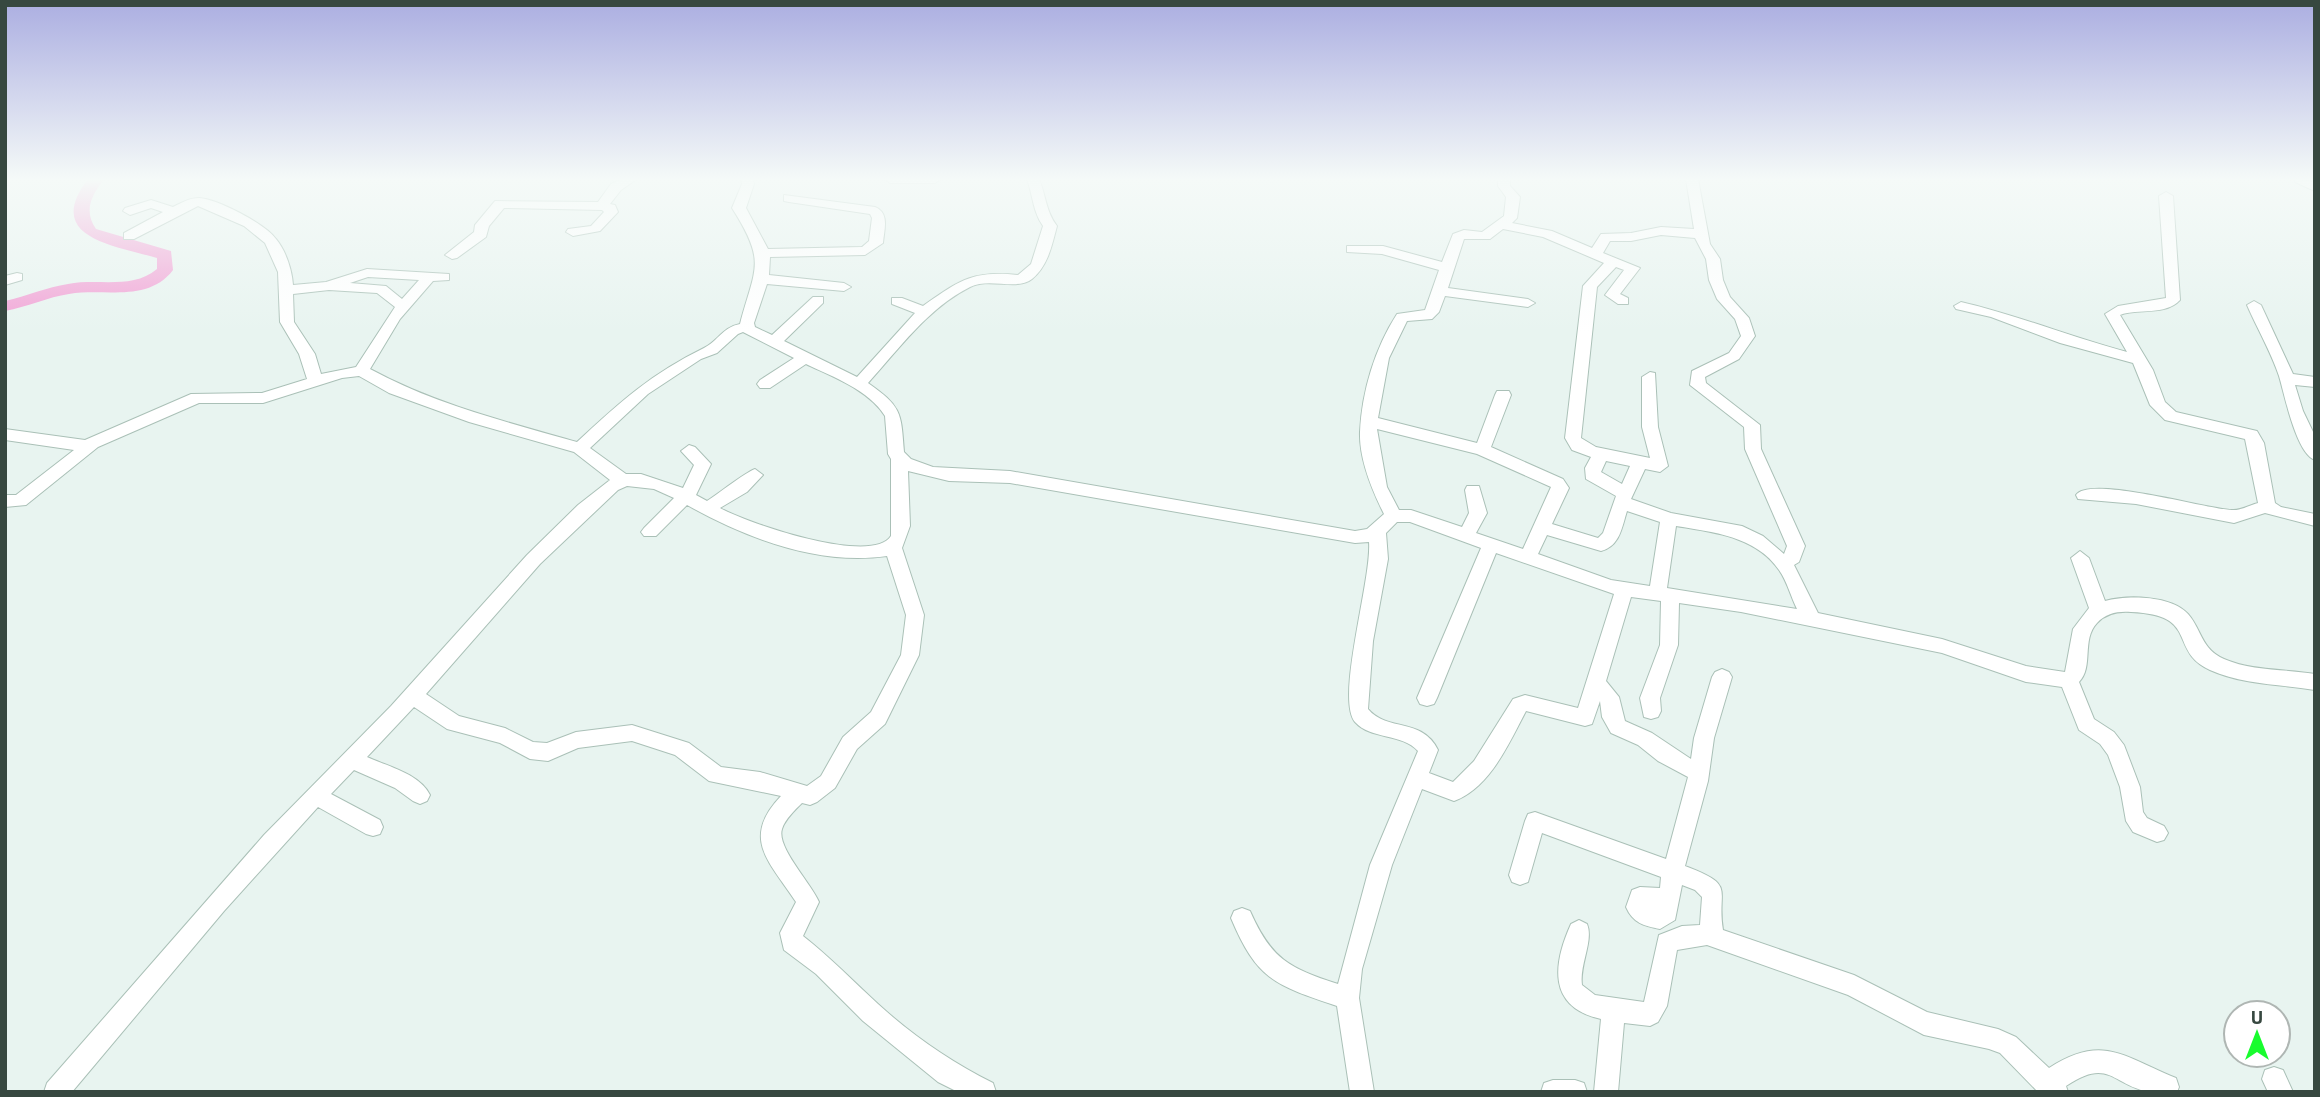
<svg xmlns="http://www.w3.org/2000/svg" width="2320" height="1097" font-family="'Titillium Web',sans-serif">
  <rect width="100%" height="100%" fill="#e8f4f0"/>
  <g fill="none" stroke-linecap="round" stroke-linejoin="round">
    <path fill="#f1a4d6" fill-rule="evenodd" d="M88 179H104C92 195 83 210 96 229L171 251 173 270C148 303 104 288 69 294 48 297 27 307 5 311V301C27 296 47 287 68 284 98 278 132 290 157 269V258C114 245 43 238 88 179Z"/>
    <g stroke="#aac0b7" stroke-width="2">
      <path id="minor" d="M622 179H637L621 190 610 204 615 205 618 212 600 231 573 236 566 232 568 229 591 226 604 212 602 210 504 208 489 226 486 237 457 258 452 259 445 255 474 232 475 225 495 201 598 202 611 184Z
        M741 179H753L754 184 746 208 768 249 862 247 869 241 872 218 870 214 789 202 784 201V195L875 207C890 213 884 230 883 243L865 255 770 257 769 275 844 283 851 287 844 291 767 284 754 323 755 327 772 335 813 297H823V303L784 341 857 377 915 313 892 304V298H902L923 306C959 281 972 270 1018 275L1031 264 1043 226C1033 212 1033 196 1027 179H1039C1046 196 1046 212 1057 226 1052 245 1048 266 1032 279 1017 291 989 277 970 287 928 308 899 349 868 383 902 407 901 412 904 452L911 459 933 467 1010 471 1355 531 1367 529 1384 514C1372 490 1359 459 1360 432 1362 391 1375 348 1397 314L1425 310 1439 270 1382 254 1347 252V246H1383L1442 262 1453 234 1464 230 1482 232 1504 216 1506 197 1498 186V179H1510V186L1520 197 1517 218 1512 223 1552 231 1592 248 1601 234 1631 233 1661 227 1694 229 1686 179H1698L1710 244 1720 259 1723 280 1730 297 1749 318 1755 336 1739 359 1705 377 1706 383 1760 425 1761 449 1805 546 1799 562 1794 565 1818 613 1942 639 2026 666 2065 672 2073 629 2089 608 2071 558 2080 551 2089 558 2105 601C2127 595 2171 595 2188 614 2202 630 2201 649 2224 659 2251 671 2286 669 2315 674V690C2280 684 2243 685 2210 670 2167 650 2201 615 2131 612 2118 611 2106 613 2097 623 2081 640 2094 667 2079 682L2094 719 2114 732 2124 745 2140 787 2143 812 2147 818 2164 826 2168 833 2164 840 2157 842 2133 832 2126 821 2120 787 2108 755 2100 744 2079 730 2062 687 2026 682 1942 653 1741 612 1679 603 1678 645 1660 698 1661 711 1658 717 1651 719 1644 717 1640 698 1660 645 1661 601 1631 597 1606 681 1619 697 1625 721 1652 733 1691 759 1694 738 1712 677 1715 672 1722 669 1729 672 1732 677 1714 738 1708 781 1685 866C1738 886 1716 888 1723 930L1854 975 1927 1012 1998 1029 2016 1037 2049 1068C2103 1033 2124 1057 2176 1078L2179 1087 2177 1092C2168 1092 2158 1093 2149 1092 2111 1084 2109 1057 2066 1086L2068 1092H2038L2000 1053 1989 1049 1924 1035 1848 995 1707 945 1677 950 1667 1006 1658 1022 1650 1026 1624 1023 1618 1092H1594L1601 1019C1547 1007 1553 964 1571 924L1579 920 1587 924C1594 941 1579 965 1582 985L1595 995 1644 1002 1659 935 1682 926 1700 925 1702 897 1695 890 1682 885 1675 920 1660 929C1644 926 1633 923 1626 907L1632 890 1640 887 1660 888 1661 877 1542 833 1528 882 1520 885 1512 882 1509 875 1525 821 1528 814 1535 812 1666 859 1688 777 1658 761 1638 745 1611 733 1602 717 1600 701 1592 724 1585 726 1526 711C1509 743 1490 788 1454 801L1422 789 1392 865 1362 969 1359 998 1374 1092H1350L1337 1006C1275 985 1257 980 1231 918L1234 911 1242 908 1250 911C1271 959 1289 968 1338 984L1370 865 1418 751C1402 733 1371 740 1355 722 1335 698 1372 579 1369 542L1355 543 1010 483 949 481 908 471 910 526 902 548 924 615 919 655 885 724 857 749 835 788 817 802 810 805 802 803C795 810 785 819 782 829 776 847 811 883 819 902L803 936C830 957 853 981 878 1004 913 1036 951 1062 993 1083L996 1092H958L938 1082 863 1021 816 974 784 950 780 933 796 902C770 862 740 839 781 796L709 781 675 755 632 741 578 748 548 761 530 759 500 743 447 729 414 707 367 757C387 766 420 774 430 795L427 801 420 804 413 801 395 788 354 770 331 794 380 820 383 827 380 834 373 836 366 834 318 807 224 911 72 1092H44L47 1083 264 835 391 706 527 555 578 505 610 480 574 452 469 422 389 393 359 376 342 378 263 403H199L98 447 26 505 5 507V495H16L74 450 5 440V429L85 440 191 394 262 393 307 379 299 354 280 322 278 272 265 243 244 226 198 206 134 239H124V233L163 212 151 208 130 215 123 211 125 208 151 200 173 207C181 203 189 198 199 198 218 199 265 224 276 239 286 251 292 270 293 285L326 282 367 269 449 274V280L433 281 400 319 370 369C434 404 507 422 577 442 620 402 651 374 704 348 718 341 723 327 740 324 755 267 767 263 732 208L742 184ZM1503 229 1543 237 1604 263 1583 286 1565 438 1572 450 1591 457 1585 468 1586 479 1616 496 1603 533 1598 538 1552 524 1569 488 1563 479 1491 447 1511 395 1509 391H1497L1495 395 1477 443 1378 418 1389 358 1407 321 1432 319 1439 312 1445 296 1528 307 1535 303 1528 299 1448 288 1464 239H1490ZM1661 235 1695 238 1706 259 1709 280 1717 299 1735 319 1741 336 1729 353 1692 371 1690 385 1744 427 1745 449 1787 546 1784 554 1763 536 1742 526 1671 513 1631 499 1645 469 1660 472 1668 466 1658 427 1655 373 1650 372 1642 377V427L1650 458 1596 447 1581 438 1597 287 1616 267 1624 270 1605 295 1618 304H1628V298L1620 294 1640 268 1603 253 1610 241H1631ZM368 277 419 280 402 299 386 286 350 283ZM329 290 377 293 395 307 356 367 321 374 315 354 294 322 293 294ZM743 332 794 358 760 380 757 384 760 388H770L806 364C833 377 869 390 885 416L888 454 891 459V536C872 566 747 523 720 508L747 492 763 475 755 469C746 472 718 494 707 501L696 495 711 464 695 447 689 445 681 451 694 465 683 488 641 474H626L590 448 648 394 701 359 717 353 738 334ZM1377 429 1477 454 1551 487 1523 549 1476 533 1487 513 1479 486H1467L1465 490 1469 513 1462 527 1411 510H1399L1387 487ZM1606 461 1630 466 1622 484 1601 472ZM627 486 654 489 674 498 644 528 641 532 644 536H656L687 505C746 538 818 566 887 556L906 615 901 655 871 712 843 737 821 776 807 786 760 772 721 767 689 743 632 725 576 732 547 743 533 742 505 728 459 716 426 694 540 564 618 490ZM1627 511 1660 522 1650 586 1611 580 1538 554 1547 535 1601 551C1620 546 1622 527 1627 511ZM1397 522H1410L1481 548 1417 698 1420 704 1427 706 1434 704 1437 698 1496 553 1614 594 1578 708 1525 695 1513 699 1474 761 1453 782 1429 773 1438 750C1422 717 1387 732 1368 709L1373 641 1388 559 1386 533ZM1676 526C1712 532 1756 536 1779 570 1787 581 1791 597 1797 609L1667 588Z
        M884 179H941L935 183H890Z
        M2294 179 2315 182V191L2295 182Z
        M2166 192 2173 196 2180 300C2165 316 2139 308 2120 315L2153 370 2165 402 2176 412 2257 431 2264 443 2275 503 2281 507 2315 514V526L2265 513 2234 523 2136 504 2078 499 2076 495C2089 475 2206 509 2232 510 2240 511 2250 505 2258 503L2245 439 2165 420 2150 405 2133 363 2060 343 1991 317 1956 309 1954 306 1961 302C2017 315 2071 337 2127 352L2105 314 2118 306 2166 298 2159 196Z
        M17 273 22 274V280L5 285V276Z
        M2254 301 2261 305 2293 374 2315 377V387L2295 385 2303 411 2315 436V460C2296 454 2284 392 2279 376 2271 352 2257 328 2247 305Z
        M2274 1067 2283 1070 2293 1092H2268L2262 1079 2265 1070Z
        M1553 1080H1575L1584 1083 1587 1092H1541L1544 1083Z"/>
    </g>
    <use href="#minor" fill="#fff" fill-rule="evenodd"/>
  </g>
  <linearGradient id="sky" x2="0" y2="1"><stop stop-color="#abaee1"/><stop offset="0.54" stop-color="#f5faf8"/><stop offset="1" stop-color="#f5faf8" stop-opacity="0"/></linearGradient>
  <rect width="2320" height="332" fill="url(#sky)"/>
  <rect width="2320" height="1097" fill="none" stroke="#374840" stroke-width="14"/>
  <g transform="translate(2257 1034)"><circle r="33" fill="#ffffff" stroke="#afb6b3" stroke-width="2"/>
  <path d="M0-5L12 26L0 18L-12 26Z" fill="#18fc2e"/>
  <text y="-10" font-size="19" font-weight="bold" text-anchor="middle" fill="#374840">U</text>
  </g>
</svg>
